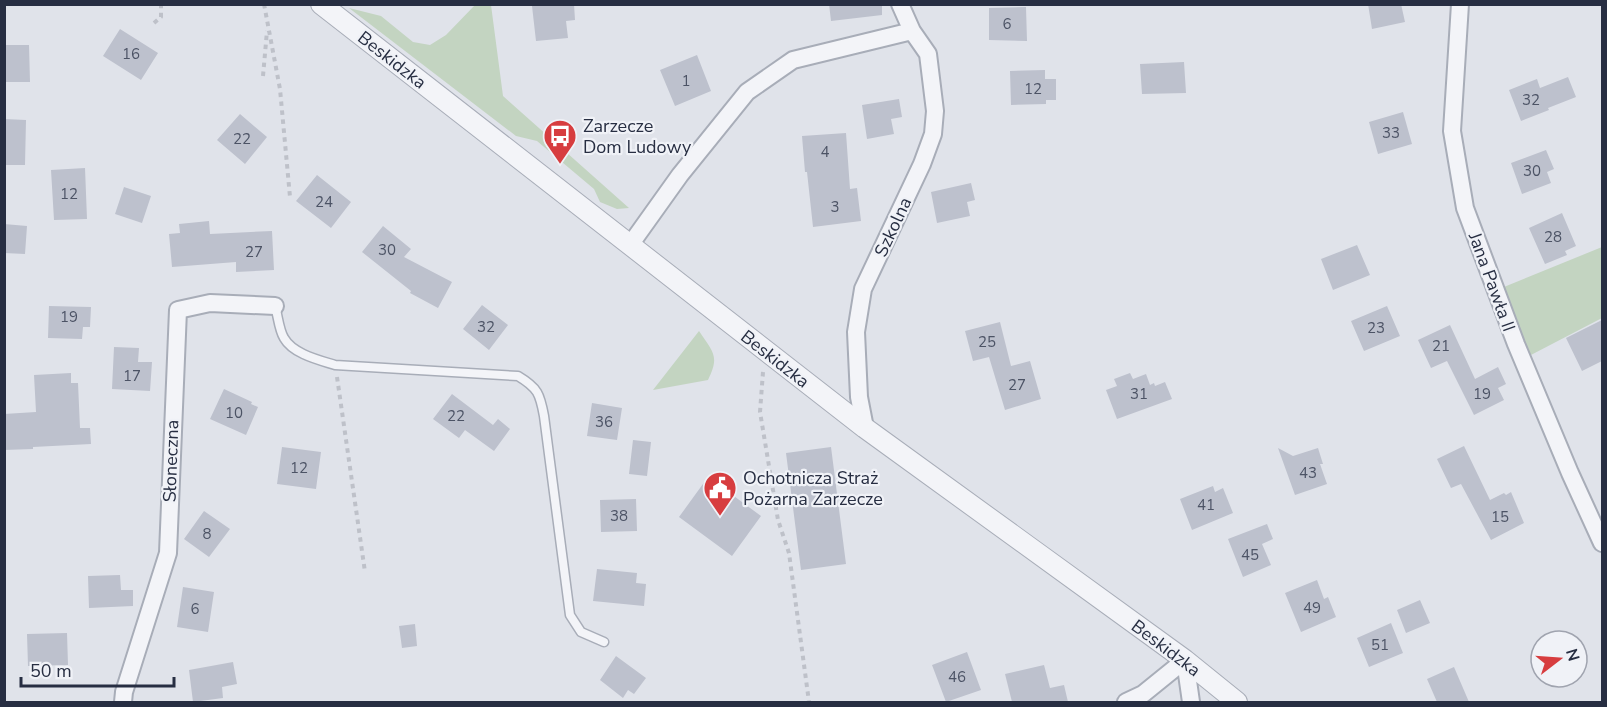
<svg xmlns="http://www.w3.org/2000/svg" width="1607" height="707" font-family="'Nunito Sans',sans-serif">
  <rect width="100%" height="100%" fill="#e0e3ea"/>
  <path fill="#c3d4c1" d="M475 5H491L503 96 629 208 617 209 600 202 594 189 537 141 516 136 349 8 381 16 413 42 430 45 446 35Z
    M1602 247V318L1529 356 1499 289Z
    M699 331C713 352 720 356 708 380L653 390Z"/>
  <path fill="#bdc1cd" d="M546 4H574L575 20 566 21 568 38 536 41 532 6Z
    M829 4H882V15L831 21Z
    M1368 4H1401L1405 22 1372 29Z
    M1026 7 1027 41 989 40V8Z
    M120 29 158 53 141 80 103 56Z
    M4 45H29L30 82H4Z
    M697 55 711 91 675 106 660 70Z
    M1184 62 1186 93 1142 94 1140 64Z
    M1045 70V79H1056V100H1046V104L1011 105 1010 71Z
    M1568 77 1576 97 1548 108 1549 110 1521 121 1509 90 1537 79 1540 88Z
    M899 99 902 117 891 119 894 134 867 139 862 105Z
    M1403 112 1412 144 1378 154 1369 122Z
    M240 114 267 137 245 164 217 140Z
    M4 119 26 120 25 165H4Z
    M846 133 850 189 857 188 861 221 813 227 807 172H805L802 136Z
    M1546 150 1554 169 1547 172 1551 183 1522 194 1511 163Z
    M85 168 87 219 54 220 51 170Z
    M317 175 351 202 331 228 296 201Z
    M971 183 975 200 967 202 970 216 937 223 931 192Z
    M124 187 151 196 142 223 115 214Z
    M1562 213 1576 246 1565 251 1567 255 1545 264 1529 228Z
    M209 221 210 234 272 231 274 270 236 272V262L172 267 169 234 180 233 179 224Z
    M4 224 27 226 25 254 4 253Z
    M383 226 411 249 404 257 452 282 438 308 410 293 411 291 362 252Z
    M1357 245 1370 275 1333 290 1321 259Z
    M482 305 508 325 489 350 463 329Z
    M49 306 91 307 90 327H83L82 339 48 338Z
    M1387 306 1400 336 1364 351 1351 321Z
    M1602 320V361L1582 371 1566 338Z
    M1000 322 1011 366 1030 361 1041 399 1005 410 989 357 973 361 965 331Z
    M1450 325 1475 379 1498 367 1506 384 1498 388 1504 400 1474 415 1447 361 1431 368 1418 340Z
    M114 347 139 348 138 362H152L150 391 112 389Z
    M71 373V383H78L80 428H90L91 444 33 447V449L4 450V414L36 412 34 375Z
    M1130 373 1133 379 1146 374 1150 385 1154 383 1155 386 1165 382 1172 399 1117 419 1106 390 1117 386 1114 379Z
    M224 389 252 402 251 404 258 407 246 435 210 419Z
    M452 394 493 425 498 419 510 429 494 451 465 430 459 438 433 419Z
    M592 403 622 408 617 440 587 436Z
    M633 440 651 442 647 476 629 474Z
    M1464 446 1490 500 1504 493 1506 495 1511 492 1524 523 1491 540 1461 484 1451 488 1437 459Z
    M282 447 321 452 316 489 277 484Z
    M831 447 846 564 801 570 786 453Z
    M1278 448 1293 456 1318 448 1323 464H1320L1327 484 1295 495Z
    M708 477 761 516 732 556 679 517Z
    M1213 486 1215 492 1223 488 1233 513 1192 530 1180 499Z
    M636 499 637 531 601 532 600 500Z
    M204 511 230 529 209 557 184 539Z
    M1267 524 1273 539 1262 544 1271 565 1243 577 1228 539Z
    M597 569 637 573 636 583 646 584 644 606 593 601Z
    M120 575 121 590H133V606L89 608 88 576Z
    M1317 580 1324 599 1328 597 1336 617 1301 632 1285 593Z
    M183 587 214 592 208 632 177 627Z
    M1420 600 1430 623 1406 633 1397 610Z
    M1391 623 1403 653 1369 667 1357 638Z
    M415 624 417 646 402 648 399 626Z
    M67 633 68 665 28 666 27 634Z
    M967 652 981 690 946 702 932 665Z
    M616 656 646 678 634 694 628 690 623 698 600 680Z
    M233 662 237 684 222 687 223 698 193 702 189 670Z
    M1044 665 1050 688 1064 685 1068 702H1012L1005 674Z
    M1454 667 1469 702H1437L1427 679Z"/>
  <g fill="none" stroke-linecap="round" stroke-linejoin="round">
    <g stroke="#a8adb8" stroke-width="11">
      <path id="service" d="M275 306C278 316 279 330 284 338 293 354 319 360 335 365L518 376C538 388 540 394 544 416L570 615 581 632 604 642"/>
    </g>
    <g stroke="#a8adb8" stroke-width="20">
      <path id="minor" d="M1460 4 1452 131 1465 208 1516 344 1570 473 1602 543
        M630 245 680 175 747 92 793 60 912 31 900 4
        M865 428 859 397 856 332 863 289 922 164 933 134 935 111 928 54 912 31
        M1185 660 1191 702
        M123 702 124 692 168 553 178 310 210 303 275 306
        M1126 702 1143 694 1185 660"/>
    </g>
    <g stroke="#a8adb8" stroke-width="22">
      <path id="tertiary" d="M321 4 865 428 1185 660 1237 702"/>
    </g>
    <path stroke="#bec1c9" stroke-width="4" stroke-dasharray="4.5 4.5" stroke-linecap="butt" d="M264 4 280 89 290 197
      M154 23 161 17V4
      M263 76 267 31
      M763 372 760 412 778 520 789 553 809 702
      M337 377 365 572"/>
    <use href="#service" stroke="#f3f4f8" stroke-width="8"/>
    <use href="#minor" stroke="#f3f4f8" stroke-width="16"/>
    <use href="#tertiary" stroke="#f3f4f8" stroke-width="20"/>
  </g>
  <defs>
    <g id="bus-pin" transform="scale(1.725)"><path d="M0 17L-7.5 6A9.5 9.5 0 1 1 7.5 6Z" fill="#d73d3f" stroke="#f0f2f7"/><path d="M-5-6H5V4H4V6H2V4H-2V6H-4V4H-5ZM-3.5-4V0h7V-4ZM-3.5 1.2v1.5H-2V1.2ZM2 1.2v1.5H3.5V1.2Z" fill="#fff"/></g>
    <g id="civic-pin" transform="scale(1.725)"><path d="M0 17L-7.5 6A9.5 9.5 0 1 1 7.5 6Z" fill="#d73d3f" stroke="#f0f2f7"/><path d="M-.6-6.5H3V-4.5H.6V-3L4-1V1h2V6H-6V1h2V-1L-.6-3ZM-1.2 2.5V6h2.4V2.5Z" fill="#fff"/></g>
  </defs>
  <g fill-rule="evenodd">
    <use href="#bus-pin" x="560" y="136"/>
    <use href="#civic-pin" x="720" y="488"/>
  </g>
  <g text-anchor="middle" stroke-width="4.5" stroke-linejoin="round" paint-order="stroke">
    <g font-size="15" fill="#4c5365">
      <text x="1007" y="29">6</text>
      <text x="131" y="59">16</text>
      <text x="686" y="86">1</text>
      <text x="1033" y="94">12</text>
      <text x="1531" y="105">32</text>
      <text x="1391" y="138">33</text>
      <text x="242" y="144">22</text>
      <text x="825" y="157">4</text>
      <text x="1532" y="176">30</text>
      <text x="69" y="199">12</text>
      <text x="324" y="207">24</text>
      <text x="835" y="212">3</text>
      <text x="1553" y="242">28</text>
      <text x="387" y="255">30</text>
      <text x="254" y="257">27</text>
      <text x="69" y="322">19</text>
      <text x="486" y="332">32</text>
      <text x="1376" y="333">23</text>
      <text x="987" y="347">25</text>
      <text x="1441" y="351">21</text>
      <text x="132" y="381">17</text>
      <text x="1017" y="390">27</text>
      <text x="1139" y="399">31</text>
      <text x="1482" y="399">19</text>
      <text x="234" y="418">10</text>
      <text x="456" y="421">22</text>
      <text x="604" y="427">36</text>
      <text x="299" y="473">12</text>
      <text x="1308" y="478">43</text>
      <text x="1206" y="510">41</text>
      <text x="619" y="521">38</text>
      <text x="1500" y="522">15</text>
      <text x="207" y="539">8</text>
      <text x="1250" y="560">45</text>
      <text x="1312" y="613">49</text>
      <text x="195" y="614">6</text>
      <text x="1380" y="650">51</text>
      <text x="957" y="682">46</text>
    </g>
    <g font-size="18" fill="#272e42" stroke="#f0f2f7">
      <text transform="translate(392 60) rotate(38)" y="6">Beskidzka</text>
      <text transform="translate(893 227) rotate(-65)" y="6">Szkolna</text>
      <text transform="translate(1492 282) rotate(70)" y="6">Jana Pawła II</text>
      <text transform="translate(775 359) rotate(38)" y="6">Beskidzka</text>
      <text transform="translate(171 461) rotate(-88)" y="6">Słoneczna</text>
      <text transform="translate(1166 648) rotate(37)" y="6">Beskidzka</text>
    </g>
    <g font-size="18" fill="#272e42" stroke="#f0f2f7" text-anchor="start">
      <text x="583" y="132">Zarzecze<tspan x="583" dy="21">Dom Ludowy</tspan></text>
      <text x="743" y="484">Ochotnicza Straż<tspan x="743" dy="21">Pożarna Zarzecze</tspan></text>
    </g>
  </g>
  <rect width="1607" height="707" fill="none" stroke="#272e42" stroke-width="12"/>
  <g transform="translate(1559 659) rotate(73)"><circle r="28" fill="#f0f2f7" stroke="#a0a4af" stroke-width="1.5"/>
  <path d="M0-4.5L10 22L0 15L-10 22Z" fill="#d73d3f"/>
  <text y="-9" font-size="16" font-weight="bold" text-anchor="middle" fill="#272e42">N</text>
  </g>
  <path d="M21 677v9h153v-9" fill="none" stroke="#272e42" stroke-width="3"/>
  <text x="30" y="677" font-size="18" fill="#272e42" stroke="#f0f2f7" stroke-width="4.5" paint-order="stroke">50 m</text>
</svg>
